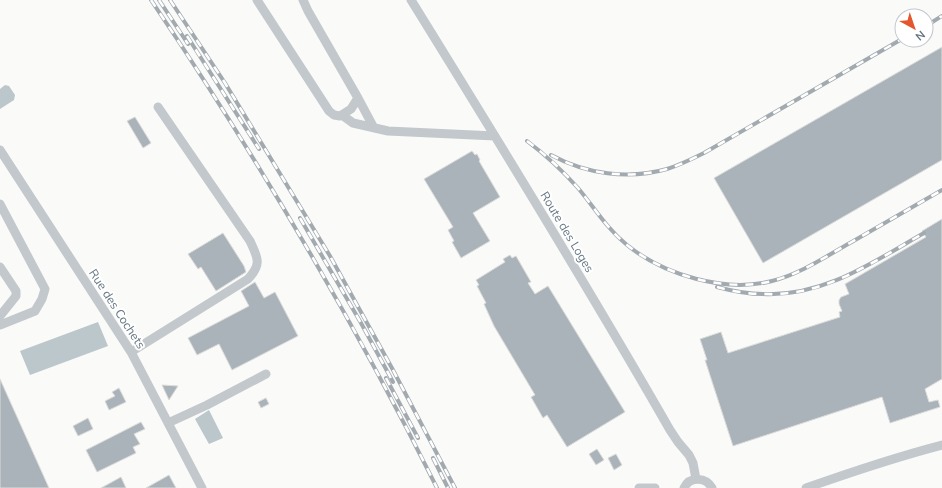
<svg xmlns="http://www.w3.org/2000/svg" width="942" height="488" font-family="Mulish,sans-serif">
  <rect width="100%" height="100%" fill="#fafaf8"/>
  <path fill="#bbc7cb" d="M5 85 9 86 15 95 14 100 0 109V89Z
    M98 322 108 346 30 375 20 351Z
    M209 410 223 438 209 444 195 419Z"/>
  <path fill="#aab3b9" stroke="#dcdcda" d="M942 47V160L763 263 714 178Z
    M135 117 151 143 143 148 127 121Z
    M472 151 475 155 477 154 480 160 479 161 500 197 473 213 490 241 461 258 452 242 454 241 448 230 453 227 424 179Z
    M942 219V379L925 389 929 402 938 400 940 407 890 423 882 397 733 446 705 360H707L700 339 721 332 728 353 840 317 839 312 842 311 839 304V300L841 297 849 294 845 284 926 237 922 231Z
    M223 233 244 266 246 272 216 291 201 267 198 269 188 254Z
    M510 255 512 258 516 256 531 282 528 283 535 294 548 286 625 412 567 447 547 415 543 418 531 397 535 395 494 326 484 304 486 303 477 286 479 285 476 280 505 262 503 259Z
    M255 282 264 298 275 292 298 336 232 370 219 344 197 355 188 338 249 306 241 291Z
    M0 379 49 488H0Z
    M162 385 178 386 169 400Z
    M119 388 126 402 109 410 105 401 115 396 112 392Z
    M266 398 269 404 261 408 258 402Z
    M88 418 93 429 78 436 73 426Z
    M141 422 145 429 134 434 140 444 133 447 136 453 97 472 86 450Z
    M597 449 604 460 596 465 589 454Z
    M616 454 622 465 614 470 608 458Z
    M169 475 176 488H146Z
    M121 477 126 488H101Z"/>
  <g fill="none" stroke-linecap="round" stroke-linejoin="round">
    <path stroke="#c3c8cc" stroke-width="9" d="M257 0 329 111 334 115 340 116 351 109 358 98
      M303 0 308 11 358 98 374 128
      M411 0C499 142 587 285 670 430L678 442 689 455 693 463 696 479
      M342 115 353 123 388 131 495 136
      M0 150 131 352 202 488
      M0 204 45 289 42 299 35 311 0 325
      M0 267 16 291V296L0 316
      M131 352 248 279C262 264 258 258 250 241L158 107
      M168 423 207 405 266 374
      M639 488H655
      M684 488C690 476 706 477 712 488
      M806 488C851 472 896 457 942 445"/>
    <g stroke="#a2aab0" stroke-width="4">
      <path id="rail" d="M151 0C256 156 353 319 437 488
        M159 0 188 44
        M170 0 225 83 330 256 393 370 455 488
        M926 26 942 16
        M187 36 259 149
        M527 141C547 156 561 169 578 188 594 207 607 229 627 245 664 275 725 293 772 281 800 274 825 257 850 243 881 225 911 208 942 190
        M551 155C586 174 628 180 667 169 680 165 692 159 704 153L902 39
        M300 218 361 323 393 382
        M717 287C732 291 748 294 763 294 824 297 873 262 924 233
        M386 378 418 438
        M433 458 448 488"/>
    </g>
    <use href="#rail" stroke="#fff" stroke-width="2.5" stroke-dasharray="8" stroke-linecap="butt"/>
  </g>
  <g text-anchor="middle" stroke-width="4" stroke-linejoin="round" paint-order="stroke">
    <g font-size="12" fill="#657683" stroke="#fff">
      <text transform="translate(567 232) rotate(59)" y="4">Route des Loges</text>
      <text transform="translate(117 309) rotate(57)" y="4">Rue des Cochets</text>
    </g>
  </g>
  <g transform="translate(914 28) rotate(140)"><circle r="19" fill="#ffffff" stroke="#c1c8cd"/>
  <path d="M0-3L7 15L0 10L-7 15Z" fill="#e4572e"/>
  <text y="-6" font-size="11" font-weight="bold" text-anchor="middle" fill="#657683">N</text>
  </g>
</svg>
